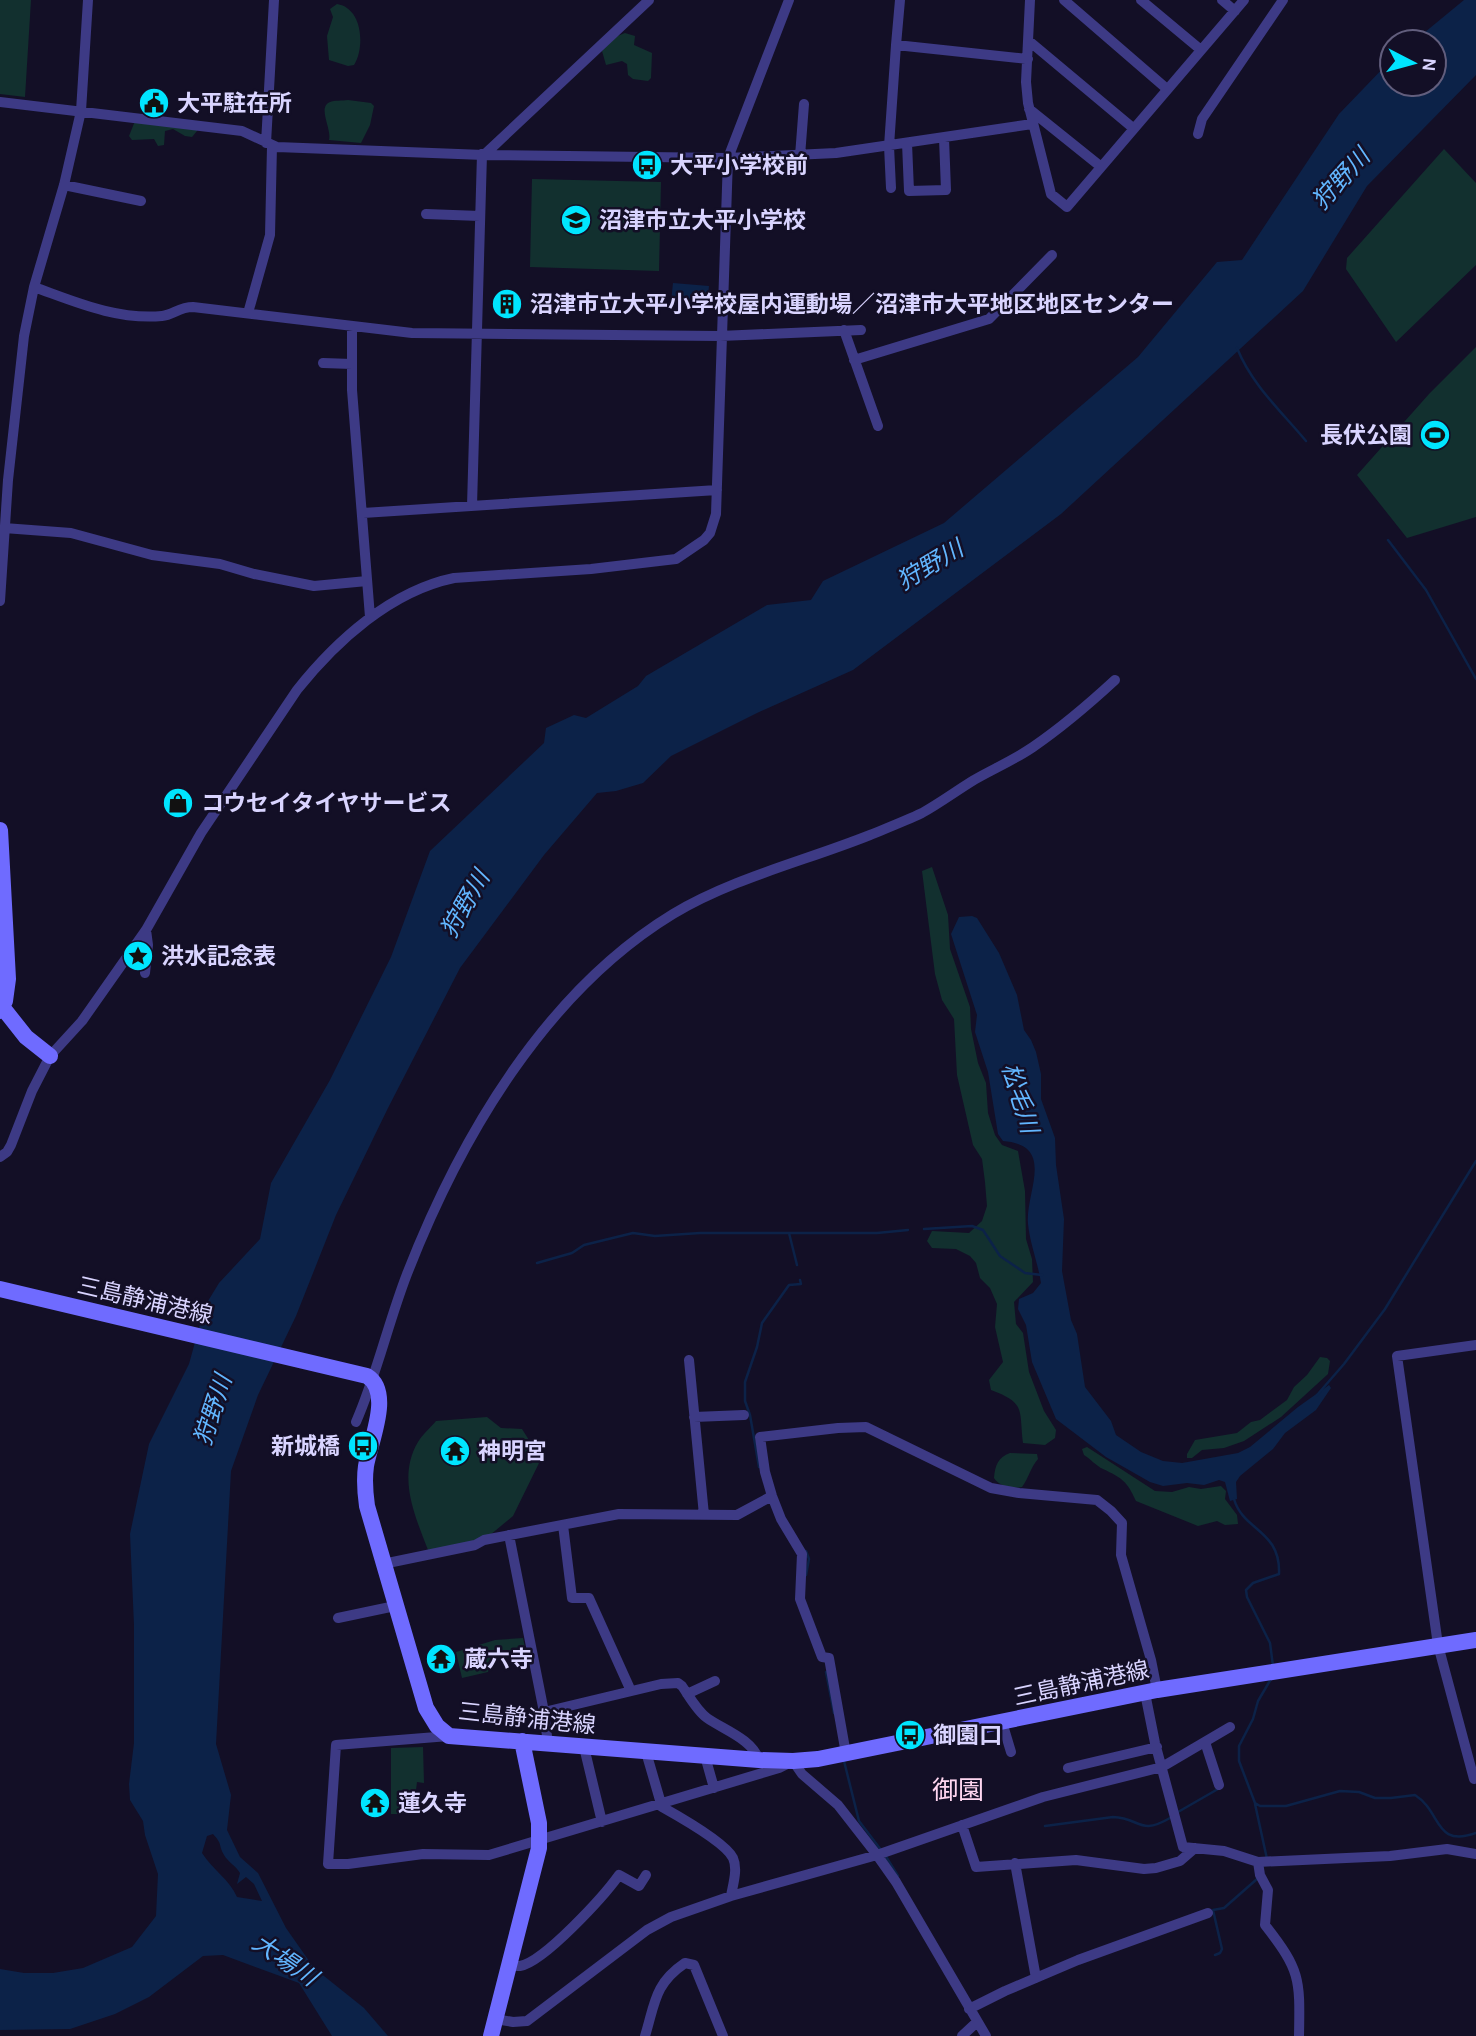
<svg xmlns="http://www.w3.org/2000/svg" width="1476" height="2036" font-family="Karla,'Noto Sans JP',sans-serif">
  <rect width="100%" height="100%" fill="#130f26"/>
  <path fill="#12302f" d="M0 0H31L25 97 0 94Z
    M337 4C363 8 365 48 354 65L348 66 329 60 327 36 333 17 330 9Z
    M625 33 635 36 634 45 652 53 651 78 648 81 633 79 628 75 627 64 622 61 606 65 602 51 615 37Z
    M348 100 371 103 374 106 370 125 361 143 329 140C332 129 317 107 330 102 334 100 342 101 348 100Z
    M135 121 197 128V131L192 137 185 136 173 129 165 131 164 145 158 146 154 139 132 140 129 136Z
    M1444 149 1476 183V265L1396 342 1346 269 1347 258Z
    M532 179 661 182 659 271 530 267Z
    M1476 347V517L1407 538 1357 475 1429 394Z
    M932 867 948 915 950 949 970 1007 971 1029 978 1063 986 1083 988 1113 995 1135 1002 1145 1018 1151 1025 1191 1026 1239 1032 1259 1033 1282 1014 1302 1016 1324 1023 1333 1029 1372 1044 1411 1056 1430 1055 1438 1045 1445 1023 1443C1019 1409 1026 1403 991 1390L989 1380 1003 1362 995 1327 997 1304 990 1288 980 1278 976 1263 970 1256 956 1249 932 1248 927 1241 932 1231 969 1233 982 1221 987 1206 985 1182 982 1159 973 1145 957 1075 954 1019 942 1000 935 974 922 871Z
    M1320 1357 1327 1358 1330 1361 1328 1374 1281 1417 1244 1441 1224 1448 1202 1450 1192 1458H1187V1454L1195 1440 1237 1433 1251 1422 1260 1420 1287 1400 1294 1387 1307 1375Z
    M487 1417 501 1428 522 1429 541 1459 513 1516 484 1540 428 1550C415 1516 397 1477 418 1442 422 1435 430 1428 436 1421Z
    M1087 1447 1155 1491 1172 1492 1189 1487 1201 1489 1221 1486 1226 1491 1225 1499 1237 1515 1238 1524 1225 1525 1217 1521 1198 1526 1136 1501C1127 1481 1122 1478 1103 1469 1096 1466 1091 1459 1084 1455L1082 1449Z
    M1010 1453 1037 1454 1038 1459C1030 1468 1029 1478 1022 1487 1012 1489 1000 1487 994 1478 995 1466 998 1457 1010 1453Z
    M523 1638 526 1653 491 1661 488 1672 462 1678 456 1652 495 1640Z
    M423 1747 424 1783 417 1782 413 1814H391V1748Z"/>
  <path fill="#0c2248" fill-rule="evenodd" d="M1464 0H1476V75L1367 186 1303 291 1061 514 853 670 757 713 671 756 643 783 616 791 597 793 544 855 460 968 388 1108 336 1215 296 1316 258 1395 231 1471 216 1744 231 1795 227 1830 240 1857 258 1873 286 1928 314 1968 364 2008 388 2036H332L299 1983 223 1955 203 1956 149 1997 115 2014 70 2029 0 2030V1969L24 1973H53L83 1968 132 1947 156 1916 158 1874 145 1835 143 1821 130 1800 129 1784 134 1743V1625L130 1534 149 1444 189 1364 205 1306 219 1283 260 1239 271 1183 330 1080 391 957 430 851 544 743 546 728 574 715 586 718 638 686 646 676 767 605 811 600 823 581 944 523 1138 357 1217 262 1242 260 1339 114 1390 61 1392 59V84H1434V42H1413ZM213 1834C223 1845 218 1844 224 1855 227 1861 236 1866 240 1873L237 1884 246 1877 254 1884 262 1901 237 1897C230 1880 212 1869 202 1853L207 1836Z
    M673 283 709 286 707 305 671 302Z
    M972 916 977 918 999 953 1017 995 1024 1030 1031 1040 1036 1052 1041 1074V1099L1055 1138 1056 1165 1064 1219 1062 1271 1071 1320 1077 1334 1085 1387 1111 1421 1116 1435 1141 1452 1163 1461 1182 1463 1238 1453 1250 1447 1298 1407 1329 1385 1331 1388 1316 1410 1285 1433 1273 1449 1240 1476 1236 1482 1237 1499 1230 1501 1225 1482 1219 1480 1204 1485 1187 1483 1163 1486 1150 1482 1106 1457 1056 1419 1032 1362 1026 1325 1018 1309 1019 1299 1033 1293 1041 1283C1038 1263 1030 1244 1028 1224 1025 1193 1057 1145 1003 1141L998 1134 988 1072 975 1032 977 1015 951 934 959 917Z"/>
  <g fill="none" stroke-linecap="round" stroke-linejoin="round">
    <path stroke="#0c2248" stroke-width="2.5" d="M1237 348C1252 385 1281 411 1306 441
      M1388 540 1426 590 1476 679
      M924 1229 972 1226 983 1230 1000 1256 1025 1273 1042 1275
      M789 1233 797 1265
      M537 1263 572 1253 584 1245 633 1233 655 1236 700 1233H877L908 1230
      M1317 1395 1344 1364 1385 1309 1476 1161
      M759 1467 750 1415 745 1401V1382L757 1347 762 1323 789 1285 801 1284 800 1280
      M1234 1499C1243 1531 1281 1530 1279 1574L1253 1583 1246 1590 1247 1597 1270 1643 1273 1666
      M806 1551 809 1559 806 1575
      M826 1672 834 1713
      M1271 1679 1258 1701 1253 1719 1239 1746V1761L1255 1803 1260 1806H1286L1340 1791 1359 1792 1375 1798H1391L1415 1795C1442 1812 1434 1848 1476 1833
      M844 1761 859 1821 881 1850
      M1255 1804 1267 1859
      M1178 1812 1218 1789
      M1045 1826 1113 1817C1141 1818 1139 1836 1170 1818
      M885 1855 898 1876
      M1215 1955 1220 1953 1222 1949 1213 1910 1224 1908 1257 1879"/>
    <path stroke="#3d3a85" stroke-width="10" d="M900 0 896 45 1028 59
      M1030 0 1026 82 1028 103 1051 194 1067 207 1244 0
      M1064 0 1167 89
      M1141 0 1201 50
      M1222 0 1235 11
      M1029 41 1133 128
      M0 102 242 131 277 147 484 155 728 158 836 153 1032 124
      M1029 109 1100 166
      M1198 134 1202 119 1283 0
      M266 143 274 0
      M907 143 909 191 946 190 944 138
      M484 155 649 0
      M800 156 804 104
      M64 185 141 201
      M891 188 889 146 896 45
      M426 214 480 216
      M34 287C76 302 116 320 162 316 173 315 179 307 193 307L412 333 720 336 861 330
      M248 313 270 235 272 146
      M352 327V390L370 617
      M844 330 878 426
      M854 360 989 319 1052 255
      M323 363 352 364
      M472 506 482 154
      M363 513 717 490
      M4 528 71 533 152 555 220 564 254 574 314 586 367 581
      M0 601 8 480 24 336 34 287 64 185 81 111 88 0
      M145 973 148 945 146 930
      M0 1157 7 1152 11 1145 32 1091 50 1056 82 1021 146 930 201 833 297 690C336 641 391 591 454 578L591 569 676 559 704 540 710 533 716 514 728 158 789 0
      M689 1360 704 1515
      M694 1417 744 1415
      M356 1422C377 1374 388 1323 407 1274 460 1138 545 992 673 914 733 878 805 861 870 835 887 828 905 821 922 813 940 803 956 791 974 780 993 769 1014 760 1033 747 1062 727 1089 704 1115 680
      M563 1525 572 1598H589L631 1691
      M509 1535 544 1712
      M383 1564 475 1545 484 1540 619 1514 737 1515 772 1496
      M338 1618 395 1606
      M1145 1693 1155 1743 1183 1847 1224 1851 1258 1862 1390 1856 1447 1849 1476 1854
      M687 1694 715 1681
      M1002 1722 1011 1752
      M449 1736 336 1745 328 1864H348L423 1854 489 1855 779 1768 793 1761 802 1774 838 1805 877 1855 896 1882 986 2036
      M1205 1742 1219 1785
      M548 1744 544 1712 661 1684 678 1683 682 1686C689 1696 697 1711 707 1718 724 1730 752 1739 759 1760
      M584 1747 602 1822
      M646 1752 662 1807C678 1816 725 1842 733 1858 738 1869 733 1884 731 1896
      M846 1754 829 1658 822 1657 800 1599 802 1554 781 1519 772 1496 765 1472 760 1437 838 1428 866 1427 991 1488 1019 1493 1097 1500 1111 1511 1122 1523 1121 1555 1151 1660 1157 1690
      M705 1756 714 1788
      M1068 1768 1157 1747
      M1474 1779 1438 1645 1397 1356 1476 1345
      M962 1825 976 1867 1076 1860 1144 1869 1156 1868 1180 1861 1195 1848
      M1258 1862 1260 1875 1268 1890 1265 1925C1301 1971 1300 1979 1299 2036
      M1015 1863 1036 1978
      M509 1965C511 1965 517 1966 520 1966 544 1962 604 1896 619 1875L639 1886 646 1875
      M969 2009 1005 1991 1078 1960 1208 1913
      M495 2019 513 2022 527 2021 647 1930 671 1917 731 1896 877 1855 1043 1797 1162 1767 1230 1727
      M645 2036C655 2004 654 1984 685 1963L694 1965 723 2036
      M962 2036 977 2022"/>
    <path stroke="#6f6bff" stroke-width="16" d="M0 830 8 979 5 1001 0 1011
      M3 1008 26 1037 50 1056
      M0 1289 367 1376C393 1392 370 1442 366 1466 364 1480 365 1492 367 1506L426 1708 437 1726 449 1736 759 1760 793 1761 818 1759 1157 1690 1476 1640
      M491 2036 539 1848V1823L522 1741"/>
  </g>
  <defs>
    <g id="civic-disc" transform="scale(1.575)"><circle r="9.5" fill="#00e5ff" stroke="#130f26"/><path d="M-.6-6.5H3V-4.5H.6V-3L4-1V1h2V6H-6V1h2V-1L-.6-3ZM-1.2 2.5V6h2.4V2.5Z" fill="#111"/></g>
    <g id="bus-disc" transform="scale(1.575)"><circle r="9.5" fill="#00e5ff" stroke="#130f26"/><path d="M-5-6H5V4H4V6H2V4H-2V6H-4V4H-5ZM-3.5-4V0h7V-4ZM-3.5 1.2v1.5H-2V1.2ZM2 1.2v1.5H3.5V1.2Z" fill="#111"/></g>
    <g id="school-disc" transform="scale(1.575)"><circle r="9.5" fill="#00e5ff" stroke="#130f26"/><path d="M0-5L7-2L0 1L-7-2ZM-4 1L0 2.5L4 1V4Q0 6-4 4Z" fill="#111"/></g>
    <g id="building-disc" transform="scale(1.575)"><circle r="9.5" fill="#00e5ff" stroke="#130f26"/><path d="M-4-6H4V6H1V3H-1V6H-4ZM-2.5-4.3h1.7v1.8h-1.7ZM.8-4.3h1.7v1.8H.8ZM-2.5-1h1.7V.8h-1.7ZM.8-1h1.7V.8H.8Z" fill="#111"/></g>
    <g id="stadium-disc" transform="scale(1.575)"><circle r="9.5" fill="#00e5ff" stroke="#130f26"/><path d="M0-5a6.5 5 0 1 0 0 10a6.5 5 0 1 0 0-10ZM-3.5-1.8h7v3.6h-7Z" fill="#111"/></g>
    <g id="shop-disc" transform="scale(1.575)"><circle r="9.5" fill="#00e5ff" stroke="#130f26"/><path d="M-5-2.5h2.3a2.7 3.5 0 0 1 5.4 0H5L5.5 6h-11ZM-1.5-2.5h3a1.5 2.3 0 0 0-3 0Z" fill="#111"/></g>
    <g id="sight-disc" transform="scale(1.575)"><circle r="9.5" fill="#00e5ff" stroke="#130f26"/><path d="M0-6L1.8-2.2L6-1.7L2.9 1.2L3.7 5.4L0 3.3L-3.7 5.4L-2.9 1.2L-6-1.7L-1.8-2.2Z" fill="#111"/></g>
    <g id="temple-disc" transform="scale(1.575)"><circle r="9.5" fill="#00e5ff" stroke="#130f26"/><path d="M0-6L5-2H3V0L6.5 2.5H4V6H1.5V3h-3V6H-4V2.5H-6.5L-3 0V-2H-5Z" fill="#111"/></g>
  </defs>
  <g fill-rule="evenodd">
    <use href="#civic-disc" x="154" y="103"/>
    <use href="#bus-disc" x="647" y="165"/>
    <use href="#school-disc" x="576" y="220"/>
    <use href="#building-disc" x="507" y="304"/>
    <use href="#stadium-disc" x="1435" y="435"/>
    <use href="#shop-disc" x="178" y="803"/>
    <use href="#sight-disc" x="138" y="956"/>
    <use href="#bus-disc" x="363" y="1446"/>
    <use href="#temple-disc" x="455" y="1451"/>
    <use href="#temple-disc" x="441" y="1659"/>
    <use href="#bus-disc" x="910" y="1735"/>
    <use href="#temple-disc" x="375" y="1803"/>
  </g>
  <g text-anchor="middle" stroke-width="5" stroke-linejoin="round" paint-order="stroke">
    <g font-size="23" font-weight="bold" fill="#d9d4ff" stroke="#130f26" text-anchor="start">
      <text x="177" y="111">大平駐在所</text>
      <text x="670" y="173">大平小学校前</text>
      <text x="599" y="228">沼津市立大平小学校</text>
      <text x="530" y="312">沼津市立大平小学校屋内運動場／沼津市大平地区地区センター</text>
      <text x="1412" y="443" text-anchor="end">長伏公園</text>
      <text x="201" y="811">コウセイタイヤサービス</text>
      <text x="161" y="964">洪水記念表</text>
      <text x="340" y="1454" text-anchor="end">新城橋</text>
      <text x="478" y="1459">神明宮</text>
      <text x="464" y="1667">蔵六寺</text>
      <text x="933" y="1743">御園口</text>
      <text x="398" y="1811">蓮久寺</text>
    </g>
    <g font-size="23" fill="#d9d4ff" stroke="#130f26">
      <text transform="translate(145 1300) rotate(13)" y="8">三島静浦港線</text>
      <text transform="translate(1081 1683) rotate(-12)" y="8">三島静浦港線</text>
      <text transform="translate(527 1718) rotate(6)" y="8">三島静浦港線</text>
    </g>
    <g font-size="24" font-style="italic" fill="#62b6ff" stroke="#130f26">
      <text transform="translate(1341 179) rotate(-48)" y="8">狩野川</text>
      <text transform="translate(930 565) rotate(-31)" y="8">狩野川</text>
      <text transform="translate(465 904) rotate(-60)" y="8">狩野川</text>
      <text transform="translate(1020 1098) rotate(73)" y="8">松毛川</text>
      <text transform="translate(213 1410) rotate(-72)" y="8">狩野川</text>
      <text transform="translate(285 1960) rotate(34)" y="8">大場川</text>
    </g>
    <g font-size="26" fill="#ffd6f0" stroke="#130f26">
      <text x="958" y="1799">御園</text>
    </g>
  </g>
  <g transform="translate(1413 63) rotate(96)"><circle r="33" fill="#130f26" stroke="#625e7d" stroke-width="2"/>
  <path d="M0-5L12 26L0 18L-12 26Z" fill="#00e5ff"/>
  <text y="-10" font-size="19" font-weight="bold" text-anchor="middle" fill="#d9d4ff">N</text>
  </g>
</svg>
